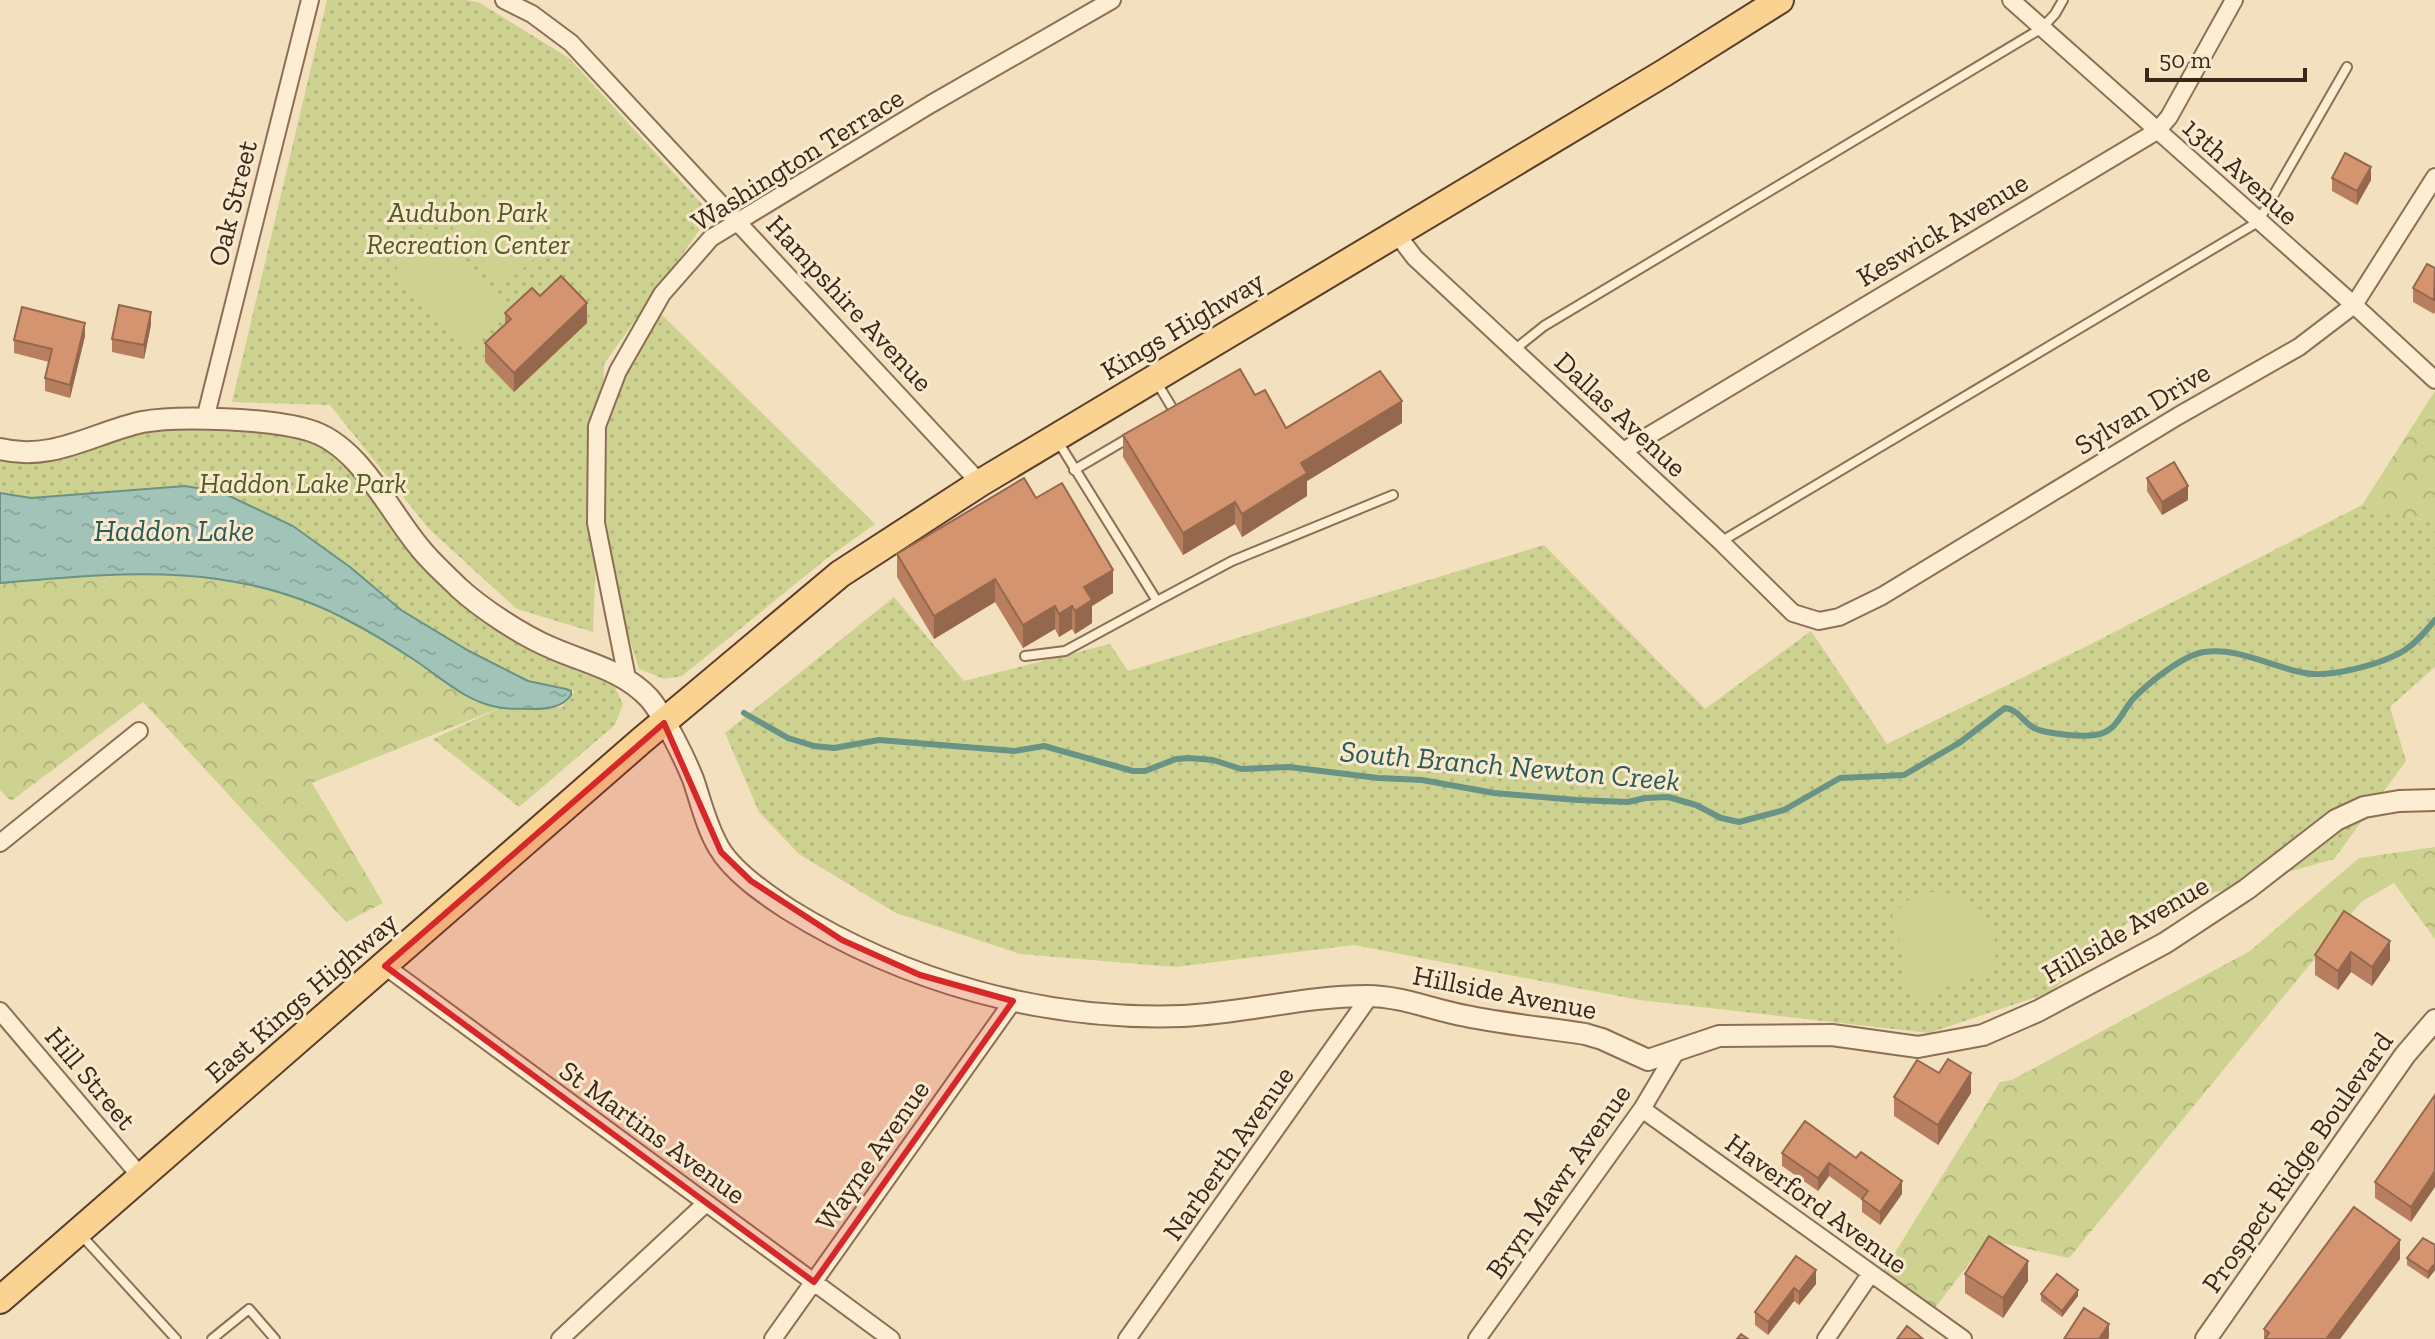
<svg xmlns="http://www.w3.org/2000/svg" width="2435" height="1339" font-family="'Zilla Slab',serif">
  <defs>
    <pattern id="forest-crowns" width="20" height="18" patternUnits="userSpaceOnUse" patternTransform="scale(2)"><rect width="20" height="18" fill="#ced291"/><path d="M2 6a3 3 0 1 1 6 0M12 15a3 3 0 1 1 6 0" fill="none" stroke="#b2b47c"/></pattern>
    <pattern id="park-dots" width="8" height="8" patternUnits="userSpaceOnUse" patternTransform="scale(2)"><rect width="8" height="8" fill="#ced291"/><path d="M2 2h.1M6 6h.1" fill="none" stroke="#b2b47c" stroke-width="1.8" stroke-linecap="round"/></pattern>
    <pattern id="water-ripples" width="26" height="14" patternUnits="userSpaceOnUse" patternTransform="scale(2)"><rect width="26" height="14" fill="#a2c4b8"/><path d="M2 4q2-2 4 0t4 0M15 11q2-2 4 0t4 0" fill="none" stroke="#8ca89e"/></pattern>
  </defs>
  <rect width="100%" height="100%" fill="#f3e0be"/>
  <path fill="url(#forest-crowns)" d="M2435 391V523L2362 505Z
    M105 573 209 576 285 593 349 621 414 660 459 691 500 708 312 783 383 903 346 922 143 702 11 801 0 790V583Z
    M2435 847V939L2394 883 2361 902 2069 1258 1987 1240 1928 1317 1877 1282 2000 1082 2012 1080 2250 951 2359 858Z"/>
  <path fill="url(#park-dots)" d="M327 0H465L478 2 569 58 711 214 604 364 593 632 517 609 429 529 330 405 232 402Z
    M661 314 875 524 826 559 682 676 664 679 639 669 621 613 604 525 607 428 625 373Z
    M148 428 305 435 332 446 419 555 612 682 623 704 615 725 519 807 433 739 500 708 562 707 575 691 528 681 469 651 401 610 314 540 293 526 256 509 185 486 31 498 0 493V455Z
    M2362 505 2435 523V667L2390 707 2406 761 2334 859 2137 914 2051 992 1929 1033 1639 1000 1354 945 1175 967 1020 954 896 913 799 854 759 812 725 733 894 597 964 681 1110 644 1128 671 1544 545 1705 709 1811 631 1887 744 2087 646Z"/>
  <path fill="#ced291" d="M488 194 542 252 505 284 452 227Z
    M428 235H442L506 304 505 317 474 344H460L398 279 397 261Z
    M1937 891C1982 898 1999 921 1995 966 1974 980 1949 980 1931 999L1903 992 1907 968 1892 914 1912 897Z"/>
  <path fill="url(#water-ripples)" stroke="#689385" stroke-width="2" d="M185 486 221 492 293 526 350 567 401 610 469 651 528 681 566 689 571 691V695C563 707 548 709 533 709 522 708 509 710 497 707 465 701 440 677 413 659 393 646 372 633 351 622 237 560 123 572 0 583V493L31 498Z"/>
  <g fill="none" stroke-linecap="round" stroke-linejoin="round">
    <path stroke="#689385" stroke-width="6" d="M744 713 788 738 814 746 834 748 879 740 1015 751 1044 746 1133 771H1145L1176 759 1189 758 1213 760 1241 769 1289 767 1378 778 1422 780 1494 793 1577 800 1628 802 1645 798 1668 797 1696 805 1721 818 1739 822 1784 810 1840 778 1904 775 1959 743 2005 708C2019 710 2023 722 2034 728 2046 734 2081 737 2095 735 2117 732 2120 714 2133 699 2147 684 2183 655 2204 652 2239 647 2271 667 2305 673 2330 678 2383 664 2405 650 2417 642 2426 631 2435 620"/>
    <g stroke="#8d6f55" stroke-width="12">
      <path id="service" d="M1514 350 1544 326 2042 28 2055 14 2063 0
        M1156 381 1174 411 1171 413
        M1057 440 1157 601 1232 561 1393 495
        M1074 470 1132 436
        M1722 541 2258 222 2347 67
        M1025 656 1065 651 1157 601
        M82 1236 176 1339
        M212 1339 249 1309 275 1339"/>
    </g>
    <g stroke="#8d6f55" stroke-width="20">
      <path id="minor" d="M504 0 532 14 571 43 980 483
        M2011 0 2354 305 2435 380
        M1396 233 1415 258 1721 542 1793 613 1819 621 1839 617 1882 596 2178 416 2299 347 2354 305 2435 177
        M205 419 310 0
        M1623 451 2157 131 2169 117 2234 0
        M627 678 596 523 597 426 618 371 662 294 711 238 931 104 1112 0
        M0 843 139 731
        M385 966 891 1339
        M0 1011 142 1178
        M1642 1109 1963 1339
        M560 1339 705 1204
        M773 1339 1013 1001
        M1127 1339 1370 996
        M1477 1339 1642 1109 1677 1050
        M1826 1339 1871 1273"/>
    </g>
    <g stroke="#8d6f55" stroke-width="24">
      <path id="tertiary" d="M0 449C52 462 93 433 142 422 179 415 272 419 308 430 359 444 388 510 420 548 431 562 446 575 459 588 482 609 523 636 552 648 586 663 623 670 649 698 663 714 685 759 693 779 701 802 706 826 719 848 733 872 765 894 788 909 905 982 1044 1021 1183 1016 1245 1013 1305 996 1367 996 1401 996 1433 1010 1466 1016 1505 1024 1546 1028 1585 1034L1602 1039 1648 1060 1719 1036 1832 1035 1918 1047 1983 1035 2038 1011 2165 943 2247 889 2336 820 2364 807 2399 801 2435 800
        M2206 1339 2405 1055 2435 1020"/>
    </g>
    <g stroke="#5a3d2a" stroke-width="30">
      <path id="primary" d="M0 1300 642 740 840 574 980 483 1664 73 1780 0"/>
    </g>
    <use href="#service" stroke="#fcedd3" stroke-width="8"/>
    <use href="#minor" stroke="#fcedd3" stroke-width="16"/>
    <use href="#tertiary" stroke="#fcedd3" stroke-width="20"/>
    <use href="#primary" stroke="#fad392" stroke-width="26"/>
  </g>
  <path fill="#b77f60" d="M2332 178 2371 180 2357 205 2332 191Z
    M2435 268V312L2434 314 2413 302V288Z
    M540 296 587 323 514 392 485 362V343L505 324V313Z
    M151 325 144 359 112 352V339Z
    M85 336 70 398 45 391V378L49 362 14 353V340Z
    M1255 395 1286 428 1402 423 1307 481V496L1242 537 1235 524 1183 555 1123 457V435Z
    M2147 478 2188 500 2162 515 2147 491Z
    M1036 498 1113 593 1092 606V623L1075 634 1072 629 1059 637 1055 629 1023 648 995 602 934 639 897 577V554Z
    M2344 911 2390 960 2372 986 2351 972 2338 990 2315 975V955Z
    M1971 1093 1938 1145 1894 1116V1097Z
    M2435 1095 2411 1222 2375 1198V1182Z
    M1782 1153 1856 1158 1902 1194 1880 1225 1862 1212V1200L1829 1176 1818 1191 1782 1166Z
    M2435 1245V1270L2428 1279 2407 1265V1258Z
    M1796 1256 1816 1284 1799 1305 1794 1301 1768 1335 1755 1325V1312Z
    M2400 1259 2340 1339H2264V1329Z
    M1965 1274 2028 1281 2003 1318 1965 1293Z
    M2041 1294 2078 1296 2062 1317 2041 1301Z"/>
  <path fill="#95684e" d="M2371 167V180L2357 205V191Z
    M587 303V323L514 392V373Z
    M151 312V325L144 359V345Z
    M85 323V336L70 398V385Z
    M1402 401V423L1307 481V496L1242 537V514L1301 463Z
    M2188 486V500L2162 515V502Z
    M1235 502V524L1183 555V533Z
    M1113 570V593L1092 606V623L1075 634V611L1084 587Z
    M995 579V602L934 639V616Z
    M1055 606V629L1023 648V625Z
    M1072 606V629L1059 637V614Z
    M2390 941V960L2372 986V967Z
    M2351 952V972L2338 990V971Z
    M1971 1073V1093L1938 1145V1125Z
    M1829 1163V1176L1818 1191V1178Z
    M2435 1171V1187L2411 1222V1207Z
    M1902 1181V1194L1880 1225V1212Z
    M2400 1240V1259L2340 1339H2326Z
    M2028 1261V1281L2003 1318V1298Z
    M2435 1263V1270L2428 1279V1272Z
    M1816 1270V1284L1799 1305V1292Z
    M1794 1288V1301L1768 1335V1322Z
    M2078 1290V1296L2062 1317V1311Z
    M2109 1324V1338L2108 1339H2099Z"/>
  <path fill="#d59470" stroke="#95684e" stroke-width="2" d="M2345 153 2371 167 2357 191 2332 178Z
    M2427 264 2435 268 2434 300 2413 288Z
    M561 276 587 303 514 373 485 343 511 319 505 313 532 288 540 296Z
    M119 305 151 312 144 345 112 339Z
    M22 307 85 323 70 385 45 378 52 349 14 340Z
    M1240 369 1255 395 1265 390 1286 428 1380 371 1402 401 1301 463 1307 473 1242 514 1235 502 1183 533 1123 435Z
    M2174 462 2188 486 2162 502 2147 478Z
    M1024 478 1036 498 1062 483 1113 570 1084 587 1092 600 1075 611 1072 606 1059 614 1055 606 1023 625 995 579 934 616 897 554Z
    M2344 911 2390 941 2372 967 2351 952 2338 971 2315 955Z
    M1948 1059 1971 1073 1938 1125 1894 1097 1917 1060 1939 1073Z
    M2435 1095V1171L2411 1207 2375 1182Z
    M1805 1121 1856 1158 1861 1152 1902 1181 1880 1212 1862 1199 1868 1191 1829 1163 1818 1178 1782 1153Z
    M2354 1207 2400 1240 2326 1339H2265L2269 1333 2264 1329Z
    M1989 1236 2028 1261 2003 1298 1965 1274Z
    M2423 1238 2435 1245V1263L2428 1272 2407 1258Z
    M1796 1256 1816 1270 1799 1292 1794 1288 1768 1322 1755 1312Z
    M2057 1274 2078 1290 2062 1311 2041 1294Z
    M2084 1308 2109 1324 2099 1339H2064Z
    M1907 1326 1923 1339H1897Z
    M1741 1334 1748 1339H1737Z"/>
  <path fill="#d62828" fill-opacity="0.2" stroke="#d62828" stroke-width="6" stroke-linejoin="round" d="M664 723 721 852 751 881 842 940 920 975 1013 1001 814 1282 385 966Z"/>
  <g text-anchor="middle" stroke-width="6" stroke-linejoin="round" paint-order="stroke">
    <g font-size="28" fill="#3b281b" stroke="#f9eacf">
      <text transform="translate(797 159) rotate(-32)" y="10">Washington Terrace</text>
      <text transform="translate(2241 171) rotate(42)" y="10">13th Avenue</text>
      <text transform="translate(232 203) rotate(-76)" y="10">Oak Street</text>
      <text transform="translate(1942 229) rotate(-31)" y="10">Keswick Avenue</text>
      <text transform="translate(850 303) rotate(47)" y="10">Hampshire Avenue</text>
      <text transform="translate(1182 325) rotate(-31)" y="10">Kings Highway</text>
      <text transform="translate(2142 408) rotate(-31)" y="10">Sylvan Drive</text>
      <text transform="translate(1621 414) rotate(43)" y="10">Dallas Avenue</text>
      <text transform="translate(2125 929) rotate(-30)" y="10">Hillside Avenue</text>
      <text transform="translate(1505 992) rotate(11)" y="10">Hillside Avenue</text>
      <text transform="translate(301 997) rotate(-41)" y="10">East Kings Highway</text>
      <text transform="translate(91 1078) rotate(50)" y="10">Hill Street</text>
      <text transform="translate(653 1132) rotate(36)" y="10">St Martins Avenue</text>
      <text transform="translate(1228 1153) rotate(-55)" y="10">Narberth Avenue</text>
      <text transform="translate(872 1155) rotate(-55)" y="10">Wayne Avenue</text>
      <text transform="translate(2297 1162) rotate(-55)" y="10">Prospect Ridge Boulevard</text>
      <text transform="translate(1558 1181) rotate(-55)" y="10">Bryn Mawr Avenue</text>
      <text transform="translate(1817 1203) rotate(36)" y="10">Haverford Avenue</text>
    </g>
    <g font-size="28" font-style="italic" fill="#4f5a1f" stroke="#f9eacf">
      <text x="468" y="222">Audubon Park<tspan x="468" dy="32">Recreation Center</tspan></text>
      <text x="303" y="493">Haddon Lake Park</text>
    </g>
    <g font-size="30" font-style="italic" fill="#295c56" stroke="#f9eacf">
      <text x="174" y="541">Haddon Lake</text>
      <text transform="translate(1510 766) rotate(5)" y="10">South Branch Newton Creek</text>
    </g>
  </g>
  <path d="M2147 68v12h158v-12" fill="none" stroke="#3b281b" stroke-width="4"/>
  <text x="2159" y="68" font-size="24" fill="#3b281b" stroke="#f9eacf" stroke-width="6" paint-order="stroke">50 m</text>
</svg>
